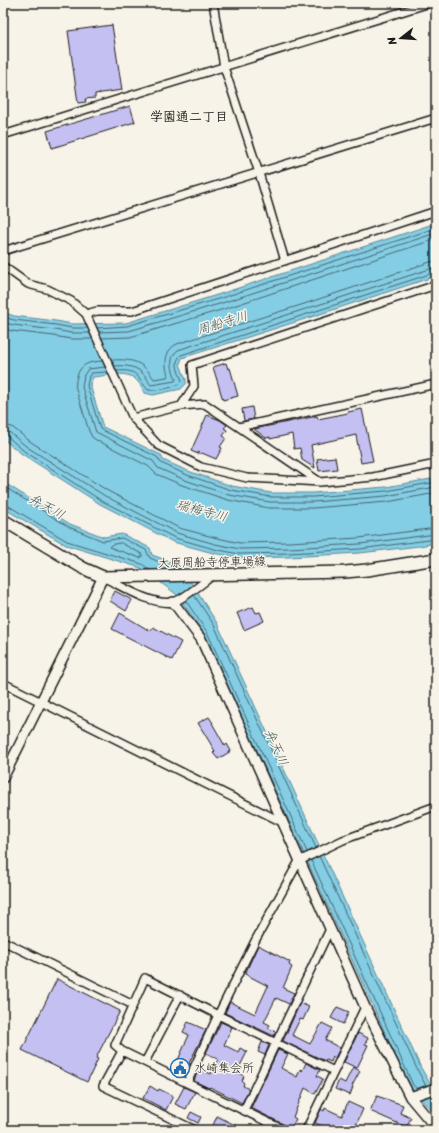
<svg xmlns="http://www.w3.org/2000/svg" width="439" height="1133" font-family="Sriracha,'Klee One',sans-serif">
  <rect width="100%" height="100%" fill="#f7f3e8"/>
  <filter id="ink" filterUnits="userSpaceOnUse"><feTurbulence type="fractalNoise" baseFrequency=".025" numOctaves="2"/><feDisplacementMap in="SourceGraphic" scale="8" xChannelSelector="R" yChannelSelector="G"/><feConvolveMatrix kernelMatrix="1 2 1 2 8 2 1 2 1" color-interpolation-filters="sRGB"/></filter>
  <g filter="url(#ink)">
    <path fill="#84cee5" stroke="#5a8795" d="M436 223V276L305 319 182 358 180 364 186 380V384L181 389 153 395 145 393C143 390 141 385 138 382 129 369 107 376 93 377L90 385 103 427 161 455 163 460 188 471 232 486 271 493H313L386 487 436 478V543L419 546 360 553 289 557 239 558 213 553 173 542 100 504 22 454 3 439V312L14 316 56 321 72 324 126 323 217 295Z
      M3 482 70 524 104 537 122 534 150 548 152 555 177 564 192 584 217 623 421 1068 436 1094V1115L410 1088 204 633 176 594 141 568 66 545 3 508Z"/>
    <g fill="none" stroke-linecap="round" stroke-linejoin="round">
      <path stroke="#46636c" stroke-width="1" d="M3 317 14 320 56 325 72 328H87
        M3 322 13 325 55 330 71 333H90
        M3 328 12 331 54 336 71 339H92
        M97 328 127 326 218 299 436 228
        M99 332 129 331 219 304 436 233
        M102 338 130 337 221 310 436 239
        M112 360C133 359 142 361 154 379L167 377 168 375C164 363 165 350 177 344L301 305 430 262 436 261
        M102 361C90 362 81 363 77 376 76 381 75 385 76 389L89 431 92 437 96 440 148 466 156 474 182 485 228 500 269 508H313L387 502 436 493
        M114 366C127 365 138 366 146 377 148 380 149 383 151 385L175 381 176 379C172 369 168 358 178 350L436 267
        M105 367 88 369 84 375 82 387 96 432 153 461 158 468 185 480 229 495 270 502H313L386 496 436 487
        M117 371C138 369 136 376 148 390 156 391 178 388 182 381 179 372 173 363 181 355L436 272
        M107 372 91 373 89 376 87 386 100 429 157 457 161 463 187 475 231 490 271 497H313L386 491 436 482
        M3 425 12 427 31 442 108 491 179 528 217 538 240 543 289 542 359 538 436 528
        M3 431 9 432 27 447 105 496 177 533 215 544 240 549 289 548 360 544 436 534
        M3 436H7L24 451 102 501 175 538 214 549 239 554 289 553 360 549 436 539
        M3 486 69 527 103 541 122 538 146 550 150 558 176 569
        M3 505H7L67 541 142 564 150 570
        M121 543 142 554V557L140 558 109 547 111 545Z
        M194 595 214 625 316 848
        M186 601 207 632 307 852
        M319 856 417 1069 426 1086
        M311 860 413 1085 417 1089"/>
    </g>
    <path fill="#c5c0f2" stroke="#1c1c1c" d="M112 25 122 90 95 94V98L85 99 86 102 78 103 68 31Z
      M130 106 135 122 52 148 47 131Z
      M226 363 228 369 230 368 238 396 223 400 213 367Z
      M252 407 254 419 244 421 242 409Z
      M362 409 373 461 361 463 356 435 311 445 315 468 302 460 300 448 294 449 292 434 270 439V437L266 438 254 429 317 416 318 419 348 413V412Z
      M207 415 220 420 227 425 224 428 227 430 223 436 226 438 220 447 222 448 216 459 202 453 201 454 198 452V454L191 451Z
      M335 457 337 469 319 471 317 459Z
      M115 591 132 600 126 611 110 601Z
      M253 607 256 613 260 612 264 621 244 630 237 613Z
      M120 613 150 631 153 627 181 642 172 660 112 629Z
      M209 717 213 723H212L225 746 227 744 231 751 218 759 213 753 215 751 198 723Z
      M258 945 290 962 289 965 292 967 283 988 294 993 289 1004 276 998 264 1022 270 1025 268 1028 276 1032 274 1036 225 1013 230 1002 255 1014 268 986 245 974Z
      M57 979 120 1011 96 1058 98 1059 87 1082 22 1050Z
      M300 1003 309 1007 303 1020 300 1019 292 1035 310 1044 322 1023 332 1028 325 1040 340 1048 335 1058 333 1057 331 1062 326 1060 325 1061 283 1041Z
      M337 1007 349 1012 343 1024 331 1018Z
      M188 1022 206 1030 189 1063H190L185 1076 171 1070 176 1060H178L189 1035 183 1032Z
      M221 1022 232 1027 224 1045 238 1052 240 1048 247 1052 237 1072 244 1076 242 1081 244 1083 243 1086 249 1089 242 1103 210 1087 209 1088 194 1081 199 1068 211 1074 218 1059 206 1053Z
      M358 1033 368 1038 365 1044 368 1045 357 1068 344 1062Z
      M262 1042 269 1045 265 1055 258 1052Z
      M278 1050 288 1054 281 1068 297 1077 300 1069 302 1071 306 1063 320 1070 317 1076 323 1079 315 1094 305 1088 293 1117 296 1119 291 1128 251 1108Z
      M353 1067 360 1071 352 1086 353 1087 350 1095 335 1089 339 1080 345 1083Z
      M150 1086 158 1091 159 1089 173 1096 166 1110 143 1098Z
      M184 1087 195 1092 186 1109 175 1104Z
      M377 1096 403 1105 400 1113 411 1118 406 1127 370 1111Z
      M348 1102 363 1109 354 1130H323L325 1127 315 1123 321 1109 324 1111 325 1108 342 1116Z
      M191 1112 201 1117 198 1123 188 1118Z
      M217 1116 245 1130H211Z"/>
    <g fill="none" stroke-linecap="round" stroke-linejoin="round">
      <g stroke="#1c1c1c" stroke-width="10">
        <path id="minor" d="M213 3 224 67 259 173 285 261
          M3 135 430 3
          M3 251 436 118
          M3 266 28 284 47 289 71 301 86 314 133 418 158 445 201 467 247 478 320 482 373 477 436 464
          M86 314 97 311H132L436 211
          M181 406 194 386 192 365 436 285
          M133 418 181 406 205 404 320 482
          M239 427 436 384
          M105 578C123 587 153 606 173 602 181 601 204 582 212 576
          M3 683 282 822
          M3 941 133 1005 115 1045 122 1051 187 1083 218 1015 255 941 299 861 343 840 436 806
          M133 1005 145 978 218 1015 334 1071
          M122 1051 103 1086 195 1130
          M145 1062 180 995
          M187 1083 284 1130
          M244 1110 330 929
          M306 1130 365 1007"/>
      </g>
      <g stroke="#1c1c1c" stroke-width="12">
        <path id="tertiary" d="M173 602 201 639 365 1007 410 1097 436 1128
          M3 778 103 577
          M410 1097 436 1088"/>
      </g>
      <g stroke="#1c1c1c" stroke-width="14">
        <path id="secondary" d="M3 520 83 568 103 577 345 572 367 570 436 559"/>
      </g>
      <use href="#minor" stroke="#f7f3e8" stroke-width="7"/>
      <use href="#tertiary" stroke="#f7f3e8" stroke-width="9"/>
      <use href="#secondary" stroke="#f7f3e8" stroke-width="11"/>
    </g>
  </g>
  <defs>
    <g id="civic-ring" transform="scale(1)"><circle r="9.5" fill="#f7f3e8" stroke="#1f6fb2" stroke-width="1.5"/><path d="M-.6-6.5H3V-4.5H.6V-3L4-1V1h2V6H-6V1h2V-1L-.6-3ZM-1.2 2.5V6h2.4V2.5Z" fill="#1f6fb2"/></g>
  </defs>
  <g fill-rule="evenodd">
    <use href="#civic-ring" x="180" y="1068"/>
  </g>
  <g text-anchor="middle" stroke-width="3" stroke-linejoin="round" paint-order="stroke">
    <g font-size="12" fill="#1c1c1c" stroke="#f7f3e8">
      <text transform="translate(212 562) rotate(-1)" y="4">大原周船寺停車場線</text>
    </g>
    <g font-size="12" fill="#1c1c1c" stroke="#f7f3e8" text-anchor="start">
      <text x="194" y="1072">水崎集会所</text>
    </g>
    <g font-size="13" font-weight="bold" fill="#1c1c1c" stroke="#f7f3e8">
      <text x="189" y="121">学園通二丁目</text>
    </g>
    <g font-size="13" font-style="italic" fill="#405a62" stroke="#f7f3e8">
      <text transform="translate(222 322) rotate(-17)" y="5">周船寺川</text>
      <text transform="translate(47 506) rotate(29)" y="5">弁天川</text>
      <text transform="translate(202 510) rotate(15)" y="5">瑞梅寺川</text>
      <text transform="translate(277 747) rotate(66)" y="5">弁天川</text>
    </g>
  </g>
  <rect width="439" height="1133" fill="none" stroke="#f7f3e8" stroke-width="16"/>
  <rect x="8" y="8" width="423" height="1117" fill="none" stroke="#1c1c1c" stroke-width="1.5" filter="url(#ink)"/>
  <g transform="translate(401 38) rotate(253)" stroke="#f7f3e8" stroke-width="3" paint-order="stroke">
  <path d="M0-3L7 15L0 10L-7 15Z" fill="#1c1c1c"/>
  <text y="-6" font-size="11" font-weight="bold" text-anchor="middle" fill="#1c1c1c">N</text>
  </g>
</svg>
